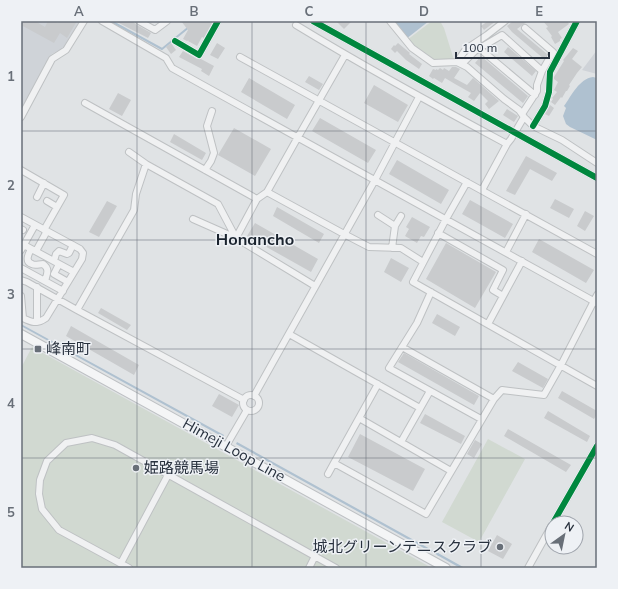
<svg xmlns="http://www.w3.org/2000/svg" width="618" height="589" font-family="Mulish,'Noto Sans JP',sans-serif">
  <rect width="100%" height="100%" fill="#e0e3e5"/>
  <path fill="#cfd3d8" d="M21 21H80L64 48 52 54 21 111Z
    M597 50V74L582 70Z"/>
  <path fill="#d1d9d1" d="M432 21H440L444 28 454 60 431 61 407 40Z
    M32 347 432 568H21V368Z
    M488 439 525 459 479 542 442 522Z"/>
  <path fill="#afc1d0" d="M390 21H429L406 39Z
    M593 77 597 78V140L570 127 566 124 563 116 566 108 564 106C572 95 579 79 593 77Z
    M21 324 224 435 223 437 21 326Z
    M237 442 432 550 431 552 236 444Z
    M438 553 465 568H460L437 555Z"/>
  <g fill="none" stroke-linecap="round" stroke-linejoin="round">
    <path stroke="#afc1d0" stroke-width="2" d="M111 21 162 49 189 27
      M430 550 439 555"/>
  </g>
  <path fill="#c9cbcd" d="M21 21H35L45 27 48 21H55L58 23 59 21H77L67 38 60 33 54 43 21 25Z
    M115 21H132L137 25 151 33 148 38Z
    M181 21H213L204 38 202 37 197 46 188 41 189 40 187 41 183 39 188 30Z
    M336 21H352L344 29Z
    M488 21H496L484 30 481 26Z
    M513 21H528L517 29 547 54 544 59 512 32 507 26Z
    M543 21H567L569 24 558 32 562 38 560 39V41L555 44 551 37 552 36 546 28 548 27Z
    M171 43 176 50 171 54 166 47Z
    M217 43 225 48 218 59 210 55Z
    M398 43 410 53 409 54 422 64 419 69 406 60 397 51 395 53 391 49 394 45 395 46Z
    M508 47 536 71 532 76 504 52Z
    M573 48 578 51 572 59 582 67 577 73 569 85 570 86 567 91H566L562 98 561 97 555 105 551 102 553 99 552 98 557 92 554 90 558 82 554 79V77L564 61 563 60Z
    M183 51 197 59H201L214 66 209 76 201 71 202 69 179 57Z
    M481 56 528 96 523 103 475 63Z
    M452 67H456L460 69 454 78 467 85 473 78 499 101 489 109 485 104 488 101 480 93 474 101 468 97 471 93 455 84 445 78 442 83 434 78 433 79 429 76 433 69 436 70V69L438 70 440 68 443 70 444 68 449 71Z
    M309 76 323 84 319 90 305 82Z
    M249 78 295 105 287 119 241 92Z
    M374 85 408 105 398 122 364 103Z
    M118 93 131 100 122 116 109 109Z
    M550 105 554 108 549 116 545 114Z
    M507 109 518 116 514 122 503 115Z
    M320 118 376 150 368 163 312 131Z
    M234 128 271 149 255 176 218 155Z
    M174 134 206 153 202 160 170 142Z
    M526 156 557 173 552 181 530 169 515 195 506 191Z
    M397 160 449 190 441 204 389 174Z
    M555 199 574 209 569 218 550 208Z
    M470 200 513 224 505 238 462 214Z
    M107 201 117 206 99 237 89 232Z
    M277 207 324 234 319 243 273 216Z
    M585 211 594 216 585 231 577 226Z
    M412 217 430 227 424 237 421 236 417 243 405 236 409 229 406 227Z
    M255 223 318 259 311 272 247 236Z
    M539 239 594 270 586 283 532 252Z
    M446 243 496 272 475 308 426 279Z
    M391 258 409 268 401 282 384 272Z
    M101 308 131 325 127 330 98 313Z
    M437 314 460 327 455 336 432 323Z
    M71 326 139 365 134 375 66 336Z
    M404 353 479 396 474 405 398 362Z
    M518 362 548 379 543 388 512 371Z
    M562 391 597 411V414L594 419 558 398Z
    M219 394 239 405 232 417 212 406Z
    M548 411 590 436 587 442 544 418Z
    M425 414 465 436 461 444 420 423Z
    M508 429 571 465 566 472 504 436Z
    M360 434 425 469 413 491 348 457Z
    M475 440 482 444 474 458 467 454Z
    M497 535 512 544 503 559 488 551Z"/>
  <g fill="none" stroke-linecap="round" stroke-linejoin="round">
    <g stroke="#bec1c3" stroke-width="8">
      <path id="minor" d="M102 21 166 58 172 68 597 303
        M139 21 155 30 167 21
        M313 21 597 178
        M390 21 412 48 433 63 457 62 467 67 504 99 519 110 524 117 533 126 562 140 597 163
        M296 25C365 67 436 106 507 144
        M175 41 199 55 218 21
        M479 48 535 95
        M240 57 597 254
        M457 62 466 49 487 35 505 21
        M462 64 475 51 502 35 542 71
        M85 103 257 199 267 192 344 234 369 247 401 248 423 262
        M522 114 537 91V85L542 71 553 52 525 28
        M21 117 52 59 66 50 84 21
        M533 126 545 106 549 92 550 72 577 21
        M129 152 146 164 218 204 236 238 315 286
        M21 170 64 195 44 230
        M205 170 211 161 214 153 207 126 212 111
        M467 182 446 219 413 282 597 386
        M482 190 507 144 511 139 524 117
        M267 192 298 137 345 55
        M37 197 44 183
        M47 201 57 207
        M378 215 395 226 401 216
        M21 217 80 249 83 253 82 259 46 318C36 325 31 322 21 317
        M193 219 236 238 257 199
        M21 229 23 230
        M438 233 503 270 493 290 503 296
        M24 245 74 272
        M392 248 395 226
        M31 249C29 253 24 262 32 264 35 266 39 264 43 264 50 269 47 274 45 281
        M21 250 35 225
        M36 251 47 231
        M506 252 526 214
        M54 261 56 254 59 251 67 254 69 253 73 245
        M59 264 54 274 68 282
        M21 268 63 291
        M21 280 27 282 77 310 244 400
        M37 287V322
        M431 292 417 323 389 368 481 419
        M21 296 23 318
        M77 310 134 210 136 194 146 164
        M488 324 522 261
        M289 334 420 408
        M402 347 494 399
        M243 403a8 8 0 1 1 16 0a8 8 0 1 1-16 0Z
        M254 396 375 180 419 97
        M359 418 451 471
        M401 442 430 391
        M226 446 247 410
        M334 463 378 384
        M328 474 334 463 426 514 494 399 502 390 544 395 561 365 597 295
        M553 523 597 446
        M121 563 168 475
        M129 568 59 530 42 509 39 494 40 480 47 461 66 443 92 438 115 445 336 568
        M309 568 315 556
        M528 568 552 525"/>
    </g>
    <g stroke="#bdc0c3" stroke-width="10">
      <path id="major" d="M21 334 446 568"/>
    </g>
    <use href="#minor" stroke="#f0f1f2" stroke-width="6"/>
    <use href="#major" stroke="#f4f5f6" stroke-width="8"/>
    <g stroke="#eef1f5" stroke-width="8">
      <path id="cycleway" d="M313 21 597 178
        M175 41 199 55 218 21
        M533 126 545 106 549 92 550 72 577 21
        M553 523 597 446"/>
    </g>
    <use href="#cycleway" stroke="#00873e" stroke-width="6"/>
  </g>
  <path fill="none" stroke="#686f78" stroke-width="1" stroke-opacity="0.55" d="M137 21V568M252 21V568M366 21V568M481 21V568M21 131H597M21 240H597M21 349H597M21 458H597"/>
  <g fill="#686f78" stroke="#eef1f5" stroke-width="1.5">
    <rect x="34" y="345" width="8" height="8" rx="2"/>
    <circle cx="136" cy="468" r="4"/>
    <circle cx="500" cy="547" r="4"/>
  </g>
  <g text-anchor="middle" stroke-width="3" stroke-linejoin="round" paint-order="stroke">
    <g font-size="15" fill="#28313e" stroke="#eef1f5" text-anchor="start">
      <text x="46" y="354">峰南町</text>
      <text x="144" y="473">姫路競馬場</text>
      <text x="492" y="552" text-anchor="end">城北グリーンテニスクラブ</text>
    </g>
    <g font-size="15" fill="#28313e" stroke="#eef1f5">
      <text transform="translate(234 450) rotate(29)" y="5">Himeji Loop Line</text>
    </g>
    <g font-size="16" font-weight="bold" fill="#1a232e" stroke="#eef1f5">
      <text x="255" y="245">Honancho</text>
    </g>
  </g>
  <rect width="618" height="589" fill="none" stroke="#eef1f5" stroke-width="44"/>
  <g transform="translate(564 535) rotate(33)"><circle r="19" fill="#eef1f5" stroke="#9fa4ac"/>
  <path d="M0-3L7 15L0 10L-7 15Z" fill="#686f78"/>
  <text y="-6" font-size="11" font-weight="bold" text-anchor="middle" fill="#28313e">N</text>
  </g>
  <path d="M456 52v6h93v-6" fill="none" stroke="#28313e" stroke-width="2"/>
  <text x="462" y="52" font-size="12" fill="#28313e" stroke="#eef1f5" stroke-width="3" paint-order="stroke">100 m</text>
  <rect x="22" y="22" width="574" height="545" fill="none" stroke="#686f78" stroke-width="1.5"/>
  <g font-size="13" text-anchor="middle" font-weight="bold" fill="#686f78">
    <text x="79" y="16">A</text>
    <text x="194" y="16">B</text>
    <text x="309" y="16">C</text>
    <text x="424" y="16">D</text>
    <text x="539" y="16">E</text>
    <text x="11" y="81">1</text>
    <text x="11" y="190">2</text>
    <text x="11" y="299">3</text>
    <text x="11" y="408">4</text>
    <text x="11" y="517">5</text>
  </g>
</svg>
